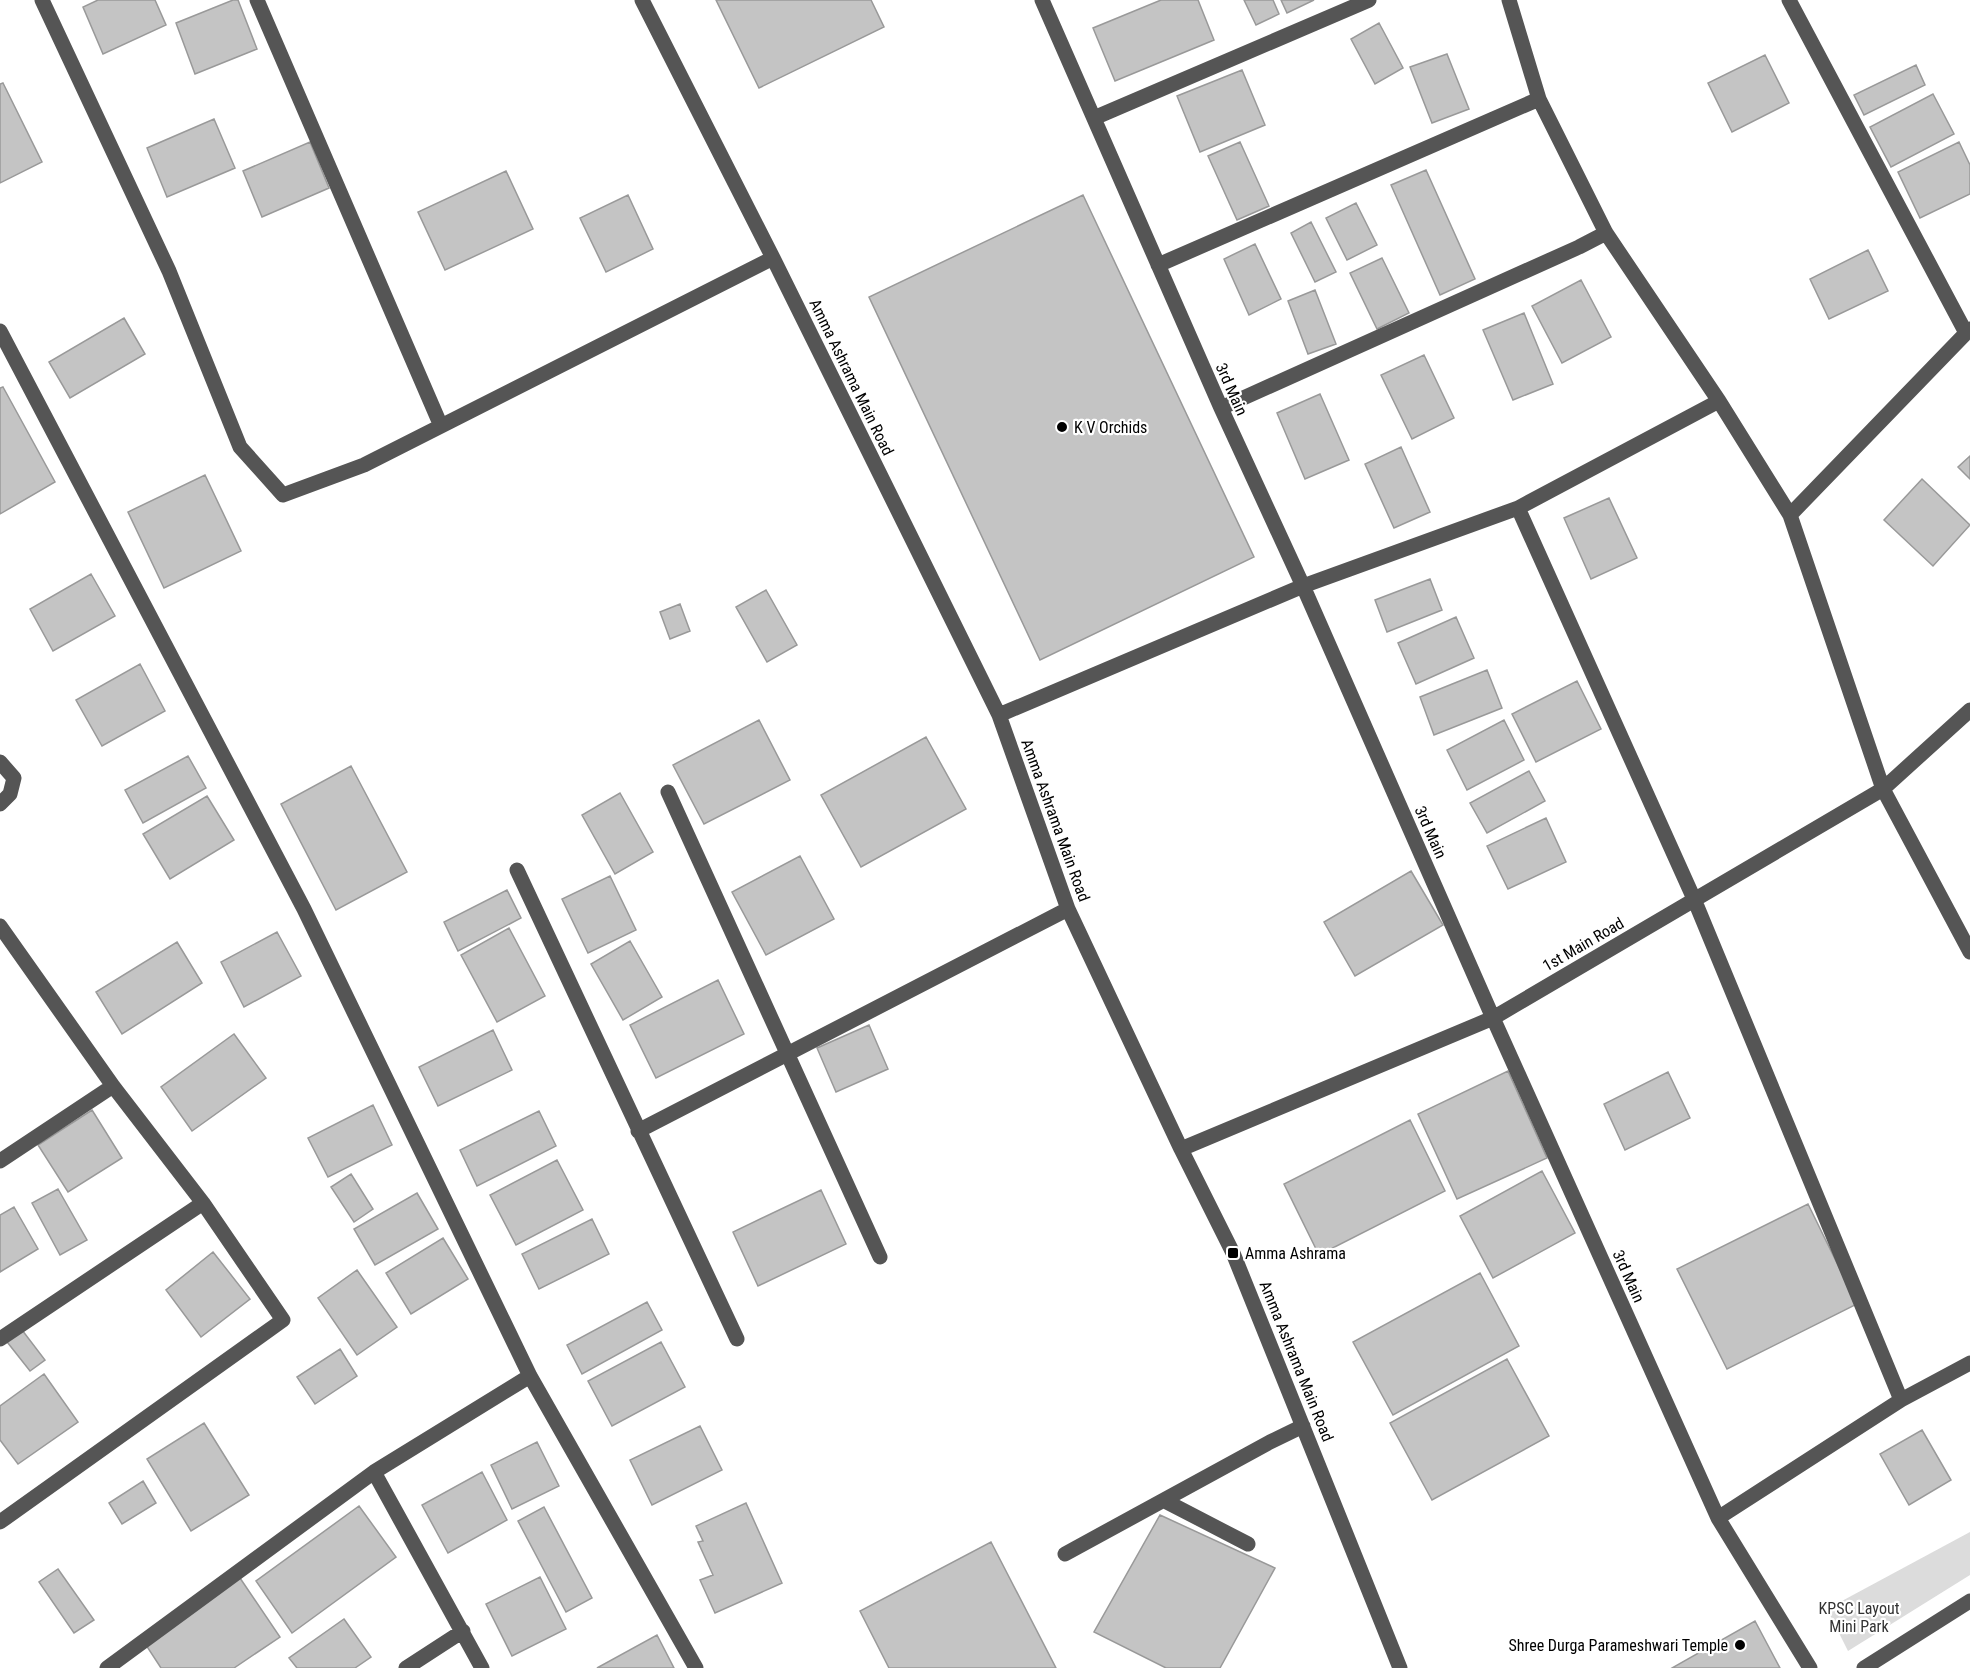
<svg xmlns="http://www.w3.org/2000/svg" width="1970" height="1668" font-family="'Roboto Condensed',sans-serif">
  <rect width="100%" height="100%" fill="#fff"/>
  <path fill="#dcdcdc" d="M1970 1532V1575L1848 1651 1827 1609Z"/>
  <path fill="#c4c4c4" stroke="#999" stroke-width="1.5" d="M98 0H155L166 25 103 54 83 7Z
    M233 0H238L257 49 195 74 176 23Z
    M716 0H871L884 27 759 88Z
    M1161 0H1198L1214 40 1115 81 1093 28Z
    M1244 0H1273L1279 14 1256 25Z
    M1281 0H1314L1287 13Z
    M1379 23 1403 68 1375 84 1351 39Z
    M1447 54 1469 109 1432 123 1410 67Z
    M1765 55 1789 103 1732 132 1708 83Z
    M1916 65 1925 85 1864 115 1854 95Z
    M1242 70 1265 125 1200 152 1177 96Z
    M3 83 42 162 0 183V84Z
    M1933 94 1954 134 1891 167 1870 127Z
    M214 119 235 168 167 197 147 148Z
    M310 142 329 188 262 217 243 171Z
    M1240 142 1269 206 1237 220 1208 156Z
    M1959 142 1970 165V194L1920 218 1898 172Z
    M1426 170 1475 279 1440 295 1391 185Z
    M506 171 533 229 445 270 418 212Z
    M628 195 653 249 606 272 580 218Z
    M1083 195 1254 557 1040 660 869 297Z
    M1356 203 1377 245 1347 260 1326 218Z
    M1311 222 1336 272 1315 282 1291 233Z
    M1255 244 1281 299 1249 315 1224 259Z
    M1868 250 1888 291 1829 319 1810 279Z
    M1382 258 1409 313 1377 329 1350 273Z
    M1581 280 1611 337 1562 363 1532 306Z
    M1315 290 1336 344 1308 354 1288 301Z
    M1524 313 1553 384 1513 400 1483 330Z
    M124 318 145 354 70 398 49 362Z
    M1424 355 1454 418 1412 439 1381 375Z
    M3 387 55 482 0 514V388Z
    M1320 394 1349 460 1305 479 1277 413Z
    M1401 447 1430 512 1394 528 1365 464Z
    M1970 456V479L1958 467Z
    M205 475 241 551 164 588 128 512Z
    M1922 479 1970 525 1933 566 1884 520Z
    M1609 498 1637 558 1591 579 1564 518Z
    M91 574 115 616 53 651 30 609Z
    M1430 579 1442 610 1387 632 1375 600Z
    M766 590 797 645 767 662 736 607Z
    M680 604 690 631 670 639 660 612Z
    M1456 617 1474 658 1416 684 1398 643Z
    M140 664 165 711 102 746 76 700Z
    M1487 670 1502 708 1434 735 1420 697Z
    M1577 681 1601 729 1536 762 1512 714Z
    M759 720 790 780 704 824 673 765Z
    M1504 720 1524 760 1467 790 1447 750Z
    M926 737 966 809 861 867 821 795Z
    M188 756 206 788 143 823 125 790Z
    M351 766 407 872 336 910 281 804Z
    M1529 771 1545 801 1487 833 1470 803Z
    M620 793 653 852 615 874 582 815Z
    M207 796 234 840 170 879 143 834Z
    M1546 818 1566 862 1508 889 1487 846Z
    M800 856 834 919 766 955 732 892Z
    M1411 871 1443 925 1355 976 1324 922Z
    M610 876 636 930 588 953 562 899Z
    M507 890 521 918 458 951 444 922Z
    M509 928 545 996 497 1022 461 955Z
    M277 932 301 976 244 1007 221 962Z
    M630 941 662 997 623 1020 591 964Z
    M177 942 202 983 122 1034 96 992Z
    M718 980 744 1034 656 1078 630 1025Z
    M869 1025 888 1069 836 1092 817 1048Z
    M493 1030 512 1070 438 1106 419 1067Z
    M234 1034 266 1078 192 1131 161 1087Z
    M1508 1071 1547 1158 1457 1199 1418 1114Z
    M1668 1072 1690 1118 1625 1150 1604 1104Z
    M373 1105 392 1145 328 1177 308 1138Z
    M92 1110 122 1158 68 1192 38 1145Z
    M539 1111 556 1146 477 1186 460 1150Z
    M1410 1120 1445 1191 1319 1255 1284 1184Z
    M557 1160 583 1210 516 1245 490 1195Z
    M1542 1171 1575 1233 1493 1278 1460 1216Z
    M351 1174 373 1209 354 1222 331 1187Z
    M58 1189 87 1240 60 1255 32 1203Z
    M821 1190 846 1244 758 1286 733 1232Z
    M417 1193 438 1229 375 1265 354 1229Z
    M1808 1204 1857 1304 1727 1369 1677 1269Z
    M14 1207 38 1249 0 1272V1215Z
    M592 1219 609 1254 539 1289 522 1254Z
    M443 1238 468 1279 411 1314 386 1273Z
    M213 1252 250 1299 201 1337 166 1290Z
    M357 1270 397 1327 357 1355 318 1298Z
    M1480 1273 1519 1346 1393 1415 1353 1342Z
    M647 1302 662 1330 582 1374 567 1345Z
    M19 1326 45 1360 30 1371 4 1338Z
    M661 1342 685 1387 612 1426 588 1381Z
    M340 1349 357 1376 315 1404 297 1377Z
    M1507 1359 1549 1436 1432 1500 1390 1423Z
    M44 1374 78 1422 18 1464 0 1440V1406Z
    M204 1423 249 1495 191 1531 147 1459Z
    M700 1426 722 1470 652 1505 630 1460Z
    M1922 1430 1951 1480 1909 1505 1880 1454Z
    M537 1442 559 1486 512 1509 491 1465Z
    M482 1472 507 1520 448 1553 422 1505Z
    M143 1481 156 1503 122 1524 109 1503Z
    M746 1503 782 1583 715 1613 700 1580 713 1575 698 1542 703 1541 696 1526Z
    M359 1506 396 1557 292 1633 256 1581Z
    M544 1507 592 1598 566 1612 518 1521Z
    M1160 1515 1275 1568 1220 1668H1166L1094 1632Z
    M991 1542 1056 1668H889L860 1611Z
    M58 1569 94 1620 74 1633 39 1582Z
    M540 1577 566 1629 512 1656 486 1604Z
    M240 1578 280 1637 234 1668H161L144 1642Z
    M344 1619 371 1657 355 1668H297L289 1658Z
    M1755 1621 1780 1668H1672Z
    M657 1635 674 1668H597Z"/>
  <g fill="none" stroke-linecap="round" stroke-linejoin="round">
    <path stroke="#555" stroke-width="15" d="M42 0 169 271 240 447 283 495 364 465 773 258
      M257 0 441 426
      M642 0 773 258 999 715 1068 909 1181 1149 1233 1253 1400 1668
      M1042 0 1221 408 1303 586 1493 1018 1718 1518 1810 1668
      M1509 0 1539 99 1606 233 1719 401 1790 515 1883 789 1970 952
      M1789 0 1966 333
      M1094 118 1369 0
      M1158 265 1539 99
      M0 331 304 909 530 1376 696 1668
      M1221 408 1579 247 1606 233
      M1518 508 1694 899 1901 1400
      M1790 515 1970 329
      M999 715 1303 586 1518 508 1719 401
      M0 762 14 778 10 794 0 804
      M668 792 880 1257
      M517 870 737 1339
      M0 926 113 1086 203 1203 283 1320 0 1522
      M638 1131 1068 909
      M1181 1149 1493 1018 1883 789 1970 710
      M0 1161 113 1086
      M0 1339 203 1203
      M374 1472 482 1668
      M1165 1501 1248 1544
      M1718 1518 1901 1400 1970 1363
      M1065 1554 1270 1442 1303 1426
      M107 1668 374 1472 530 1376
      M406 1668 463 1631
      M1864 1668 1970 1601"/>
  </g>
  <g fill="#000" stroke="#fff" stroke-width="2">
    <circle cx="1062" cy="427" r="6"/>
    <rect x="1227" y="1247" width="12" height="12" rx="3"/>
    <circle cx="1740" cy="1645" r="6"/>
  </g>
  <g text-anchor="middle" stroke-width="4.5" stroke-linejoin="round" paint-order="stroke">
    <g font-size="16" fill="#000" stroke="#fff">
      <text transform="translate(852 377) rotate(64)" y="6">Amma Ashrama Main Road</text>
      <text transform="translate(1232 389) rotate(66)" y="6">3rd Main</text>
      <text transform="translate(1056 820) rotate(70)" y="6">Amma Ashrama Main Road</text>
      <text transform="translate(1431 832) rotate(66)" y="6">3rd Main</text>
      <text transform="translate(1583 944) rotate(-30)" y="6">1st Main Road</text>
      <text transform="translate(1629 1276) rotate(66)" y="6">3rd Main</text>
      <text transform="translate(1297 1361) rotate(68)" y="6">Amma Ashrama Main Road</text>
    </g>
    <g font-size="16" fill="#000" stroke="#fff" text-anchor="start">
      <text x="1074" y="433">K V Orchids</text>
      <text x="1245" y="1259">Amma Ashrama</text>
      <text x="1728" y="1651" text-anchor="end">Shree Durga Parameshwari Temple</text>
    </g>
    <g font-size="16" fill="#333" stroke="#fff">
      <text x="1859" y="1614">KPSC Layout<tspan x="1859" dy="18">Mini Park</tspan></text>
    </g>
  </g>
</svg>
